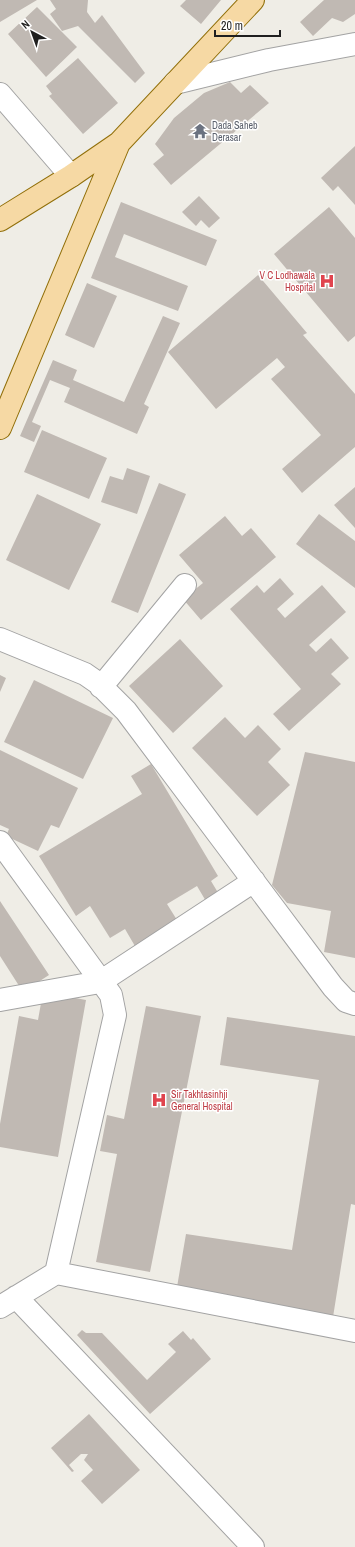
<svg xmlns="http://www.w3.org/2000/svg" width="355" height="1547" font-family="'Archivo Narrow',sans-serif">
  <rect width="100%" height="100%" fill="#efede6"/>
  <path fill="#c0b9b3" d="M0 0H37L0 22Z
    M50 0H88L87 12 95 23 102 15 145 73 135 83 78 26 62 31 50 14 56 9Z
    M186 0H221L201 24 180 6Z
    M324 0H355V14L343 22 332 18 313 36 300 22Z
    M37 7 77 47 46 77 8 34Z
    M78 58 118 103 83 134 49 96 52 94 46 86Z
    M230 82 241 93 250 85 269 103 171 185 153 164 164 155 155 144 174 118 204 93Z
    M355 146V205L338 186 333 191 321 178Z
    M199 196 220 218 209 228 201 220 196 226 182 212Z
    M121 202 217 240 206 266 124 234 115 257 188 286 178 311 91 278Z
    M329 207 355 238V336L348 342 274 254Z
    M258 275 307 333 303 335 355 394V447L302 493 282 469 321 435 271 379 285 367 277 358 216 409 168 352Z
    M87 283 117 296 94 348 65 335Z
    M163 316 180 323 144 404 149 407 137 434 64 402 70 388 50 380 32 422 41 426 34 442 20 436 53 360 77 370 73 380 124 402Z
    M42 430 107 458 89 499 24 472Z
    M127 468 150 476 137 514 101 502 110 476 123 480Z
    M159 483 186 494 138 613 111 602Z
    M355 487V528L334 505Z
    M37 494 101 524 69 590 6 560Z
    M319 514 355 541V588L296 544Z
    M225 516 242 536 251 528 276 557 201 620 183 599 203 583 179 555Z
    M280 578 294 594 277 609 285 618 322 585 346 612 309 645 316 652 331 638 349 658 331 674 341 684 289 731 273 714 301 689 230 609 257 585 264 593Z
    M180 639 223 686 173 733 129 686Z
    M0 675 6 678 0 692Z
    M34 680 113 718 83 779 4 742Z
    M225 717 245 738 258 725 281 749 268 762 290 785 257 816 192 748Z
    M0 750 78 788 59 828 51 825 38 851 6 836 9 829 0 825Z
    M305 752 355 762V958L324 952 331 911 287 903 272 885Z
    M151 764 218 876 211 881 223 901 210 908 197 886 167 904 182 928 139 953 125 929 110 938 90 906 76 916 39 856 142 794 131 776Z
    M0 901 49 975 23 992 0 956Z
    M43 992 86 1000 58 1157 0 1147V1124L19 1016 38 1020Z
    M146 1006 201 1016 150 1272 96 1262 117 1154 100 1151 107 1115 124 1119Z
    M227 1017 355 1036V1205L351 1204 333 1317 176 1293 186 1234 292 1250 319 1080 220 1065Z
    M82 1330 86 1333H102L147 1380 176 1352 168 1344 183 1331 191 1340 193 1338 211 1359 150 1414 77 1335Z
    M89 1414 140 1470 102 1504 81 1481 93 1470 84 1460 88 1454H81L69 1465 74 1471 72 1472 51 1448Z"/>
  <g fill="none" stroke-linecap="round" stroke-linejoin="round">
    <g stroke="#a3a3a3" stroke-width="24">
      <path id="minor" d="M175 83 269 60 355 44
        M0 94 71 176
        M0 639 85 674 98 683 126 711 333 987 346 1001 355 1004
        M101 687 185 585
        M0 842 111 995 115 1015 56 1273
        M0 1000 100 982 254 881
        M16 1297 253 1547
        M0 1307 56 1273 355 1331"/>
    </g>
    <g stroke="#916f09" stroke-width="24">
      <path id="major" d="M0 220 71 176 119 143
        M0 428 119 143 253 0"/>
    </g>
    <use href="#minor" stroke="#fff" stroke-width="22"/>
    <use href="#major" stroke="#f6d9a4" stroke-width="22"/>
  </g>
  <defs>
    <g id="temple-bare" transform="scale(1.2)"><path d="M0-6L5-2H3V0L6.5 2.5H4V6H1.5V3h-3V6H-4V2.5H-6.5L-3 0V-2H-5Z" fill="#6b7280" stroke="#fff" stroke-width="2.5" paint-order="stroke"/></g>
    <g id="hospital-bare" transform="scale(1.2)"><path d="M-5-5h3v3.5h4V-5h3V5h-3V1.5h-4V5h-3Z" fill="#e0444e" stroke="#fff" stroke-width="2.5" paint-order="stroke"/></g>
  </defs>
  <g fill-rule="evenodd">
    <use href="#temple-bare" x="200" y="131"/>
    <use href="#hospital-bare" x="327" y="281"/>
    <use href="#hospital-bare" x="159" y="1100"/>
  </g>
  <g text-anchor="middle" stroke-width="3" stroke-linejoin="round" paint-order="stroke">
    <g font-size="10" fill="#5b616d" stroke="#fff" text-anchor="start">
      <text x="212" y="129">Dada Saheb<tspan x="212" dy="12">Derasar</tspan></text>
    </g>
    <g font-size="10" fill="#be3a42" stroke="#fff" text-anchor="end">
      <text x="315" y="279">V C Lodhawala<tspan x="315" dy="12">Hospital</tspan></text>
      <text x="171" y="1098" text-anchor="start">Sir Takhtasinhji<tspan x="171" dy="12">General Hospital</tspan></text>
    </g>
  </g>
  <g transform="translate(32 32) rotate(319)" stroke="#ffffff" stroke-width="3" paint-order="stroke">
  <path d="M0-3L7 15L0 10L-7 15Z" fill="#1f1f1f"/>
  <text y="-6" font-size="11" font-weight="bold" text-anchor="middle" fill="#1f1f1f">N</text>
  </g>
  <path d="M215 30v6h65v-6" fill="none" stroke="#1f1f1f" stroke-width="2"/>
  <text x="221" y="30" font-size="12" fill="#1f1f1f" stroke="#ffffff" stroke-width="3" paint-order="stroke">20 m</text>
</svg>
